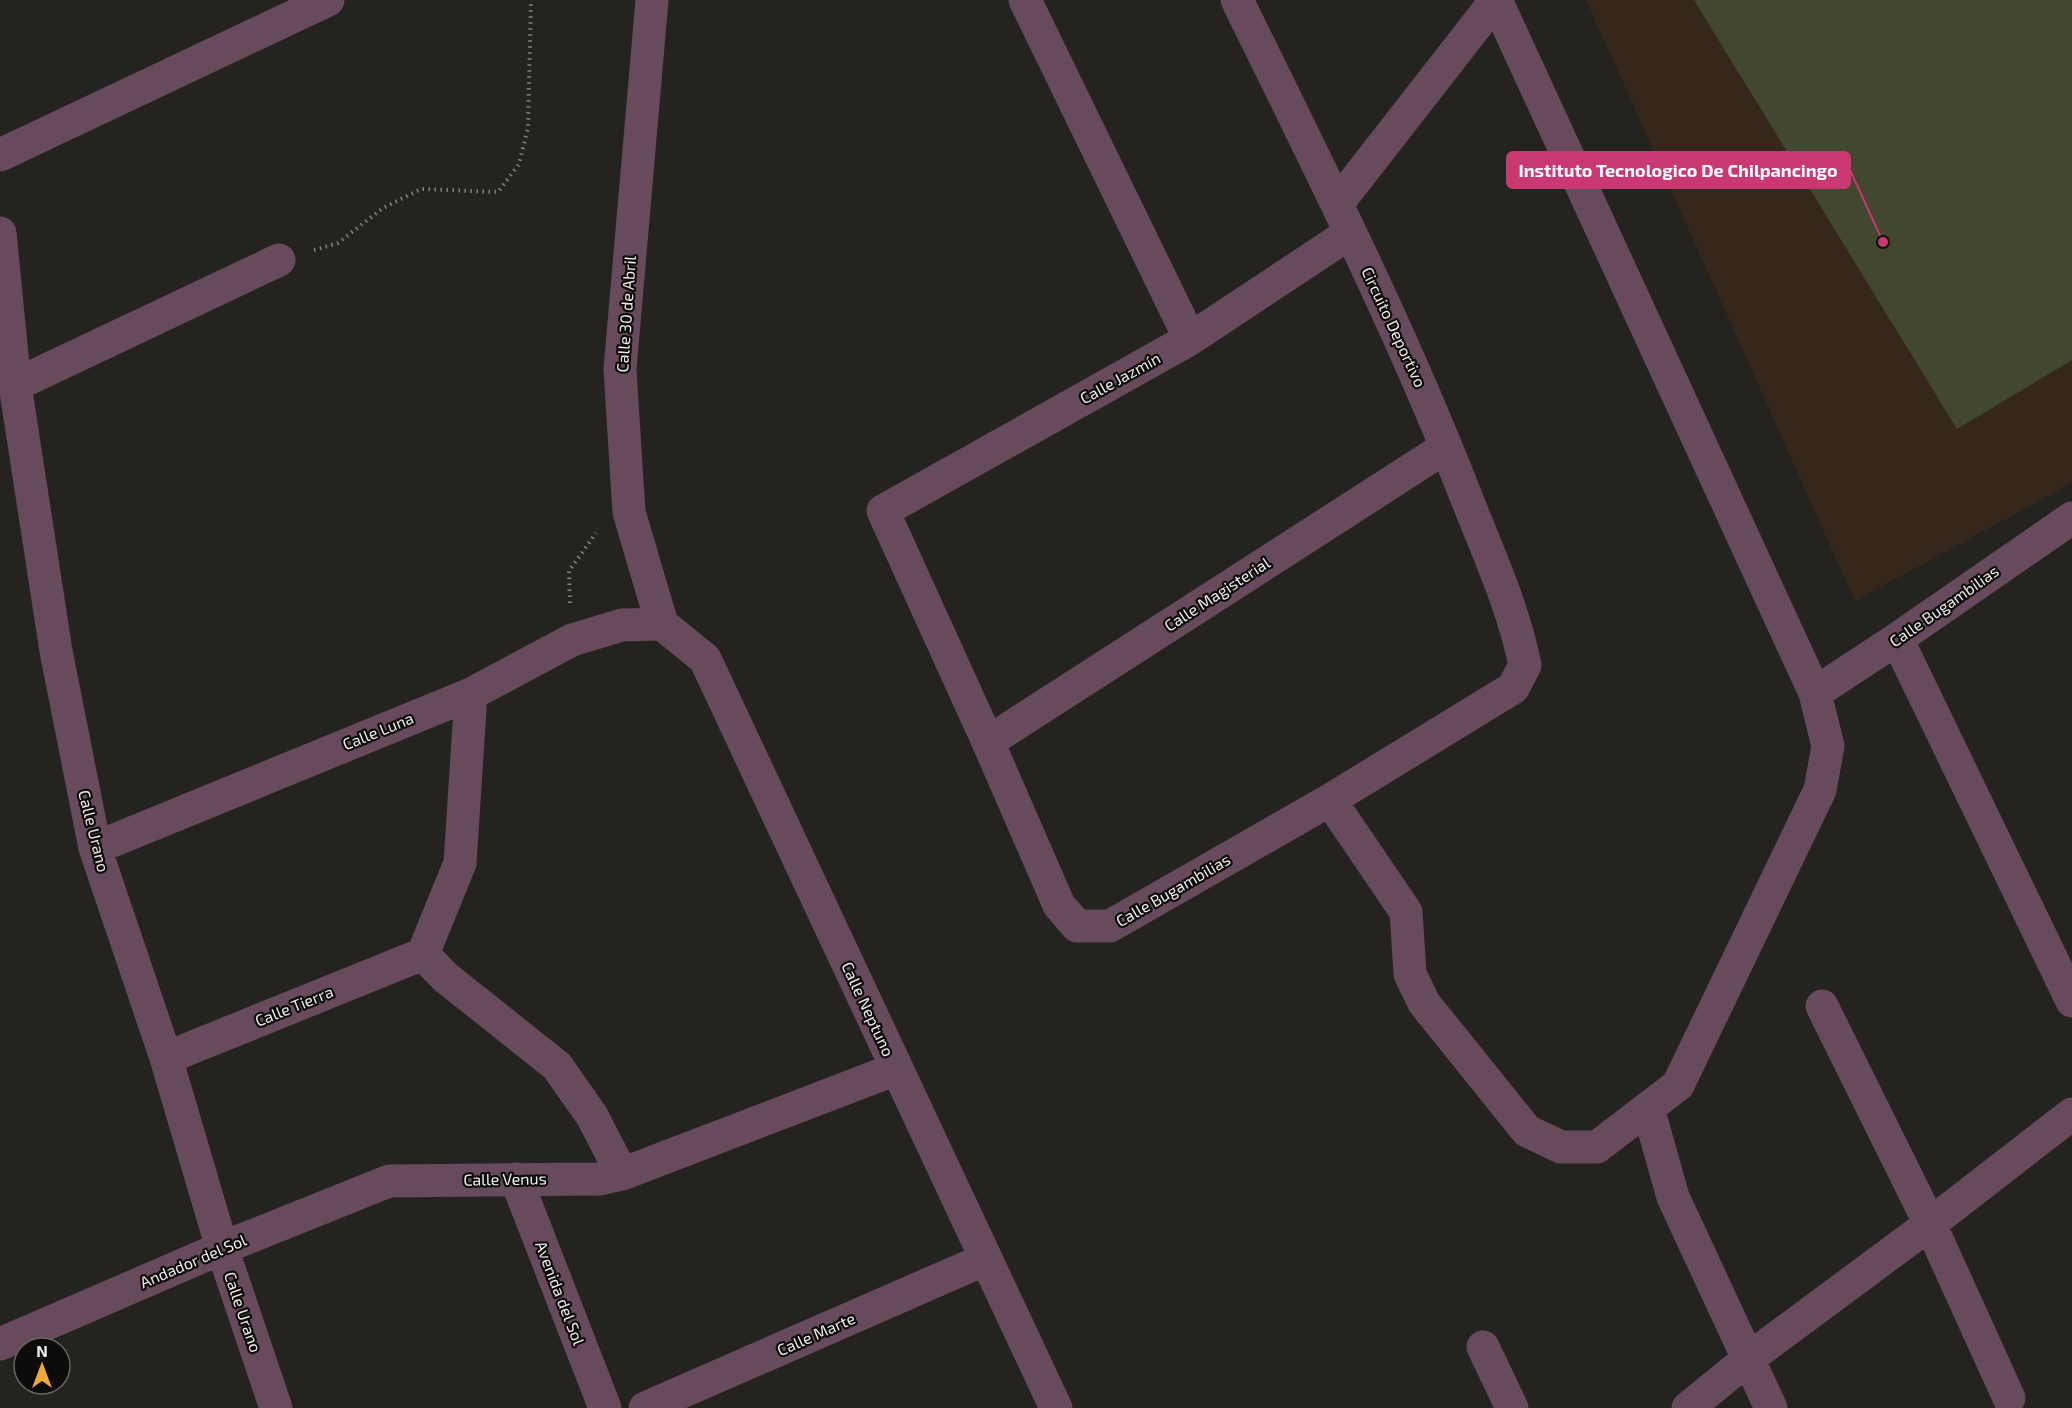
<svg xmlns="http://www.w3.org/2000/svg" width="2072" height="1408" font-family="'Exo 2',sans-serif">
  <rect width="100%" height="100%" fill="#242320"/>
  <path fill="#35271b" d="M1586 0H2072V483L1855 601Z"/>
  <path fill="#41482f" d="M1694 0H2072V360L1957 429Z"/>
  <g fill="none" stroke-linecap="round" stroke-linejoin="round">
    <path stroke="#838280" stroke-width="4" stroke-dasharray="1.5 4.5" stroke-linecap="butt" d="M314 250 338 243 383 208 421 189 498 192 519 164 528 128 531 0
      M570 603 569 571 596 533"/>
    <path stroke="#674a5b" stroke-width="33" d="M652 0 620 369 629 512 662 624
      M1025 0 1190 339
      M1237 0C1317 163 1399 325 1465 494 1487 550 1513 606 1525 665L1513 688 1330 800 1110 926H1077L1059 905 988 742 883 511 1190 339 1350 233
      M0 155 328 0
      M0 233 15 385 56 651 95 848 166 1058 222 1248 276 1408
      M15 385 279 260
      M662 624 705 659 1056 1408
      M1897 639 2072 1001
      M1815 693 1897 639 2072 518
      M471 694 460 863 423 954 445 977 557 1066 592 1116 622 1174
      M988 742 1446 447
      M1330 800 1406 912 1410 974 1424 1003 1527 1131 1561 1147H1597L1678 1085 1820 790 1828 746 1815 693 1496 0 1337 204
      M95 848 471 694 572 640 622 625 662 624
      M1822 1006 1930 1224 2009 1398
      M166 1058 423 954
      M1648 1108 1673 1197 1771 1408
      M516 1179 605 1408
      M0 1344 222 1248 389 1181 600 1179 622 1174 896 1069
      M1483 1347 1512 1408
      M645 1408 986 1259
      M1688 1408 1748 1359 1930 1224 2072 1114"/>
  </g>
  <g text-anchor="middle" stroke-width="4.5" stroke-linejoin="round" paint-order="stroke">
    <g font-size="16" fill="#eeedec" stroke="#0d0c0b">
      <text transform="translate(626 314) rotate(-86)" y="6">Calle 30 de Abril</text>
      <text transform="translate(1394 327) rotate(65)" y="6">Circuito Deportivo</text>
      <text transform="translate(1120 378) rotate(-29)" y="6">Calle Jazmín</text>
      <text transform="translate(1217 594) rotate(-33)" y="6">Calle Magisterial</text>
      <text transform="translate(1944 606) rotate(-35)" y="6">Calle Bugambilias</text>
      <text transform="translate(378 731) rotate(-22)" y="6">Calle Luna</text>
      <text transform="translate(94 831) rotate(76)" y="6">Calle Urano</text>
      <text transform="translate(1173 890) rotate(-30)" y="6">Calle Bugambilias</text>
      <text transform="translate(294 1006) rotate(-22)" y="6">Calle Tierra</text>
      <text transform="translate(868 1009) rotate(65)" y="6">Calle Neptuno</text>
      <text transform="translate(505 1179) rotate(-1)" y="6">Calle Venus</text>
      <text transform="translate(193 1261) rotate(-23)" y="6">Andador del Sol</text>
      <text transform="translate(560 1293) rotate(69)" y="6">Avenida del Sol</text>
      <text transform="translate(243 1312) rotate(71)" y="6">Calle Urano</text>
      <text transform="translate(816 1334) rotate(-24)" y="6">Calle Marte</text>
    </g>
  </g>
  <path fill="none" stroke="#c93871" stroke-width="2" d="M1883 242L1850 170"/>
  <circle fill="#c93871" stroke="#0d0c0b" stroke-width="2" cx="1883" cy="242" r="6"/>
  <rect fill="#c93871" stroke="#c93871" stroke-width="2" x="1507" y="152" width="343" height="36" rx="6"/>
  <g font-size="18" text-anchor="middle" font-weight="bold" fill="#fff">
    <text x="1678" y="177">Instituto Tecnologico De Chilpancingo</text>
  </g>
  <g transform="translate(42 1366)"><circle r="28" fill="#0d0c0b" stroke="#676665" stroke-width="1.5"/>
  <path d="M0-4.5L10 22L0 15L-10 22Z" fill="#eca93a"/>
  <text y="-9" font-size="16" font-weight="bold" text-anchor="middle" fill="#eeedec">N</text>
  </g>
</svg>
